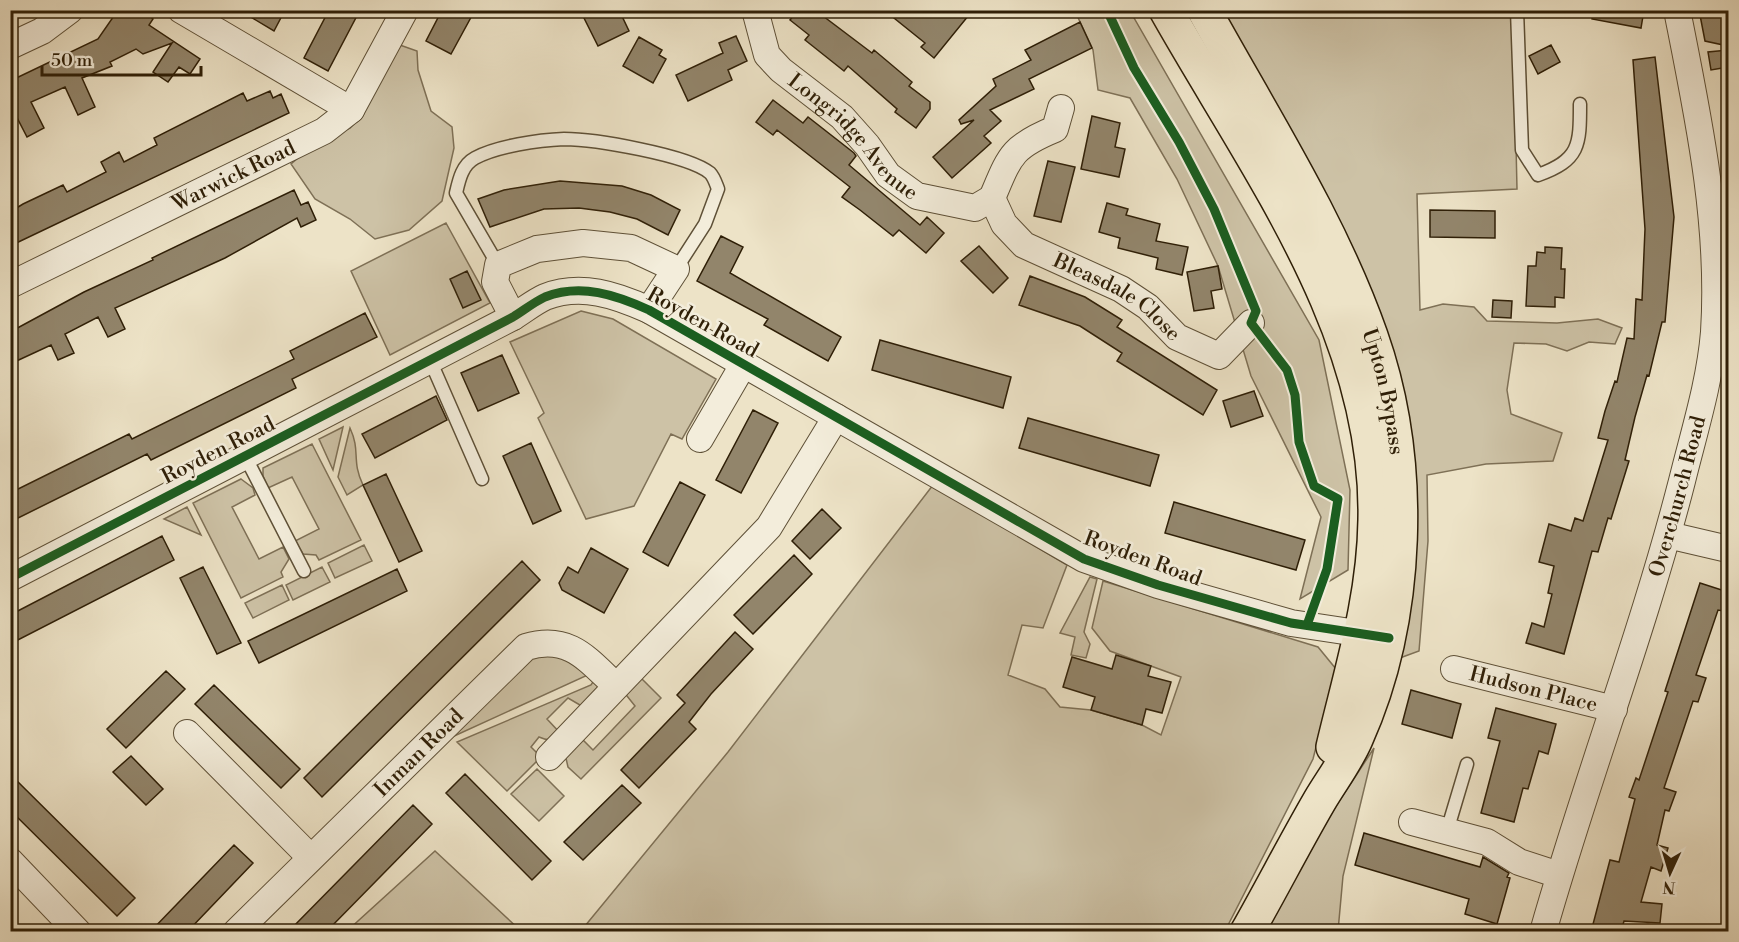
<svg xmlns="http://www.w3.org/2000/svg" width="1739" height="942" font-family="'Libre Bodoni',serif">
  <rect width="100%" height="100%" fill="#ede3c7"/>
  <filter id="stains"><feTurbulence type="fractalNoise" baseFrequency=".00333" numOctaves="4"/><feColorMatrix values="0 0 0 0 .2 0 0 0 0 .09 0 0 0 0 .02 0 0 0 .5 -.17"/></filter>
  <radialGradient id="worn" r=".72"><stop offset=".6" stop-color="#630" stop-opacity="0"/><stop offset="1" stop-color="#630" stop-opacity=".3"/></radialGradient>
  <path fill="#cdc2a6" stroke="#7e7056" stroke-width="1.5" d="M1075 11H1130L1319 340 1350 490 1348 570 1300 599 1321 517 1251 376 1218 266 1177 179 1130 98 1098 90 1093 50Z
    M1214 11H1513L1517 189 1417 194 1420 310 1443 304 1474 307 1487 321 1557 323 1598 319 1622 328 1615 344 1589 342 1567 351 1546 344 1514 343 1507 390 1511 414 1562 433 1553 461 1486 464 1427 475 1428 541 1419 651 1397 659 1409 575Z
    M397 44 417 51 418 70 431 111 452 127 454 148 442 201 409 230 375 239 350 219 315 199 291 164 318 141 350 128 364 113 379 74Z
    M446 223 490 303 390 355 351 271Z
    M581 311 613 319 716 379 682 439 671 434 634 506 586 519 538 418 544 413 510 342Z
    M343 427 333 470 319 439Z
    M350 428C361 452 351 460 363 485L347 495 338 477Z
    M312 444 361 540 319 560 316 555 303 554 295 541 319 529 292 477 268 488 263 476V468Z
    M241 479 253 488 255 495 232 507 259 559 283 547 289 559 281 572 283 577 241 598 193 503Z
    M933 485 1067 565 1043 628 1022 625 1008 675 1045 689 1060 707 1091 710 1142 725 1161 735 1181 677 1110 651 1092 628 1103 581 1318 647 1336 669 1313 759 1225 931 580 932 728 752Z
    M187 507 201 535 164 519Z
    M364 545 372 561 335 578 328 563Z
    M322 567 330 582 293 600 286 585Z
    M1090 577 1097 579 1084 632 1090 644 1086 658 1071 655 1075 637 1060 633Z
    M282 585 289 600 253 618 245 603Z
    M548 649 590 674 452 737 535 652Z
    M637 674 661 698 581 779 568 767 565 754 578 735 593 750 635 706 623 691Z
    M595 679 600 688 585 708 568 698 547 719 561 734C553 741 548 741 539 737L531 747 541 757 507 791 457 742 591 685Z
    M1374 748 1343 876 1338 931 1263 932 1325 823Z
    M537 769 564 796 539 821 511 794Z
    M435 851 521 931H347Z"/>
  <path fill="#92856b" stroke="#2f1f07" stroke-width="1.5" d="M118 10H141L153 19 149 25 200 59 190 74 179 67 168 82 153 72 172 43 143 54 136 49 110 62 112 66 82 78 95 107 78 115 65 87 31 102 44 128 27 137 10 104V81L98 39Z
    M239 10H285L274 31Z
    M329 10H360L328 71 304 58Z
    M442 10H475L451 54 426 41Z
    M594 10H619L629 31 598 46 583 16Z
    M798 10H815L872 53 874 50 912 82 909 86 930 102V109L916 128 895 112 897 109 848 66 844 71 805 40 809 35 790 20Z
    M884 10H973L934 58 921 47 925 43Z
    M1593 10H1644L1641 28 1592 19Z
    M1699 10H1728V46L1705 41Z
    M1080 22 1092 48 1029 79 1034 89 990 110 1001 121 984 136 991 143 952 178 933 157 974 120 961 124 959 120 996 86 993 79 1031 60 1025 50Z
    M736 36 747 61 728 70 732 80 688 101 676 75 723 53 719 43Z
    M639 37 662 50 659 55 666 59 653 83 623 66Z
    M1551 45 1560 62 1538 74 1529 56Z
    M1728 50V67L1711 70 1708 52Z
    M1655 57 1674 217 1665 322H1662L1649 376 1647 375 1635 417 1625 460 1629 461 1611 519 1608 518 1598 552 1592 551 1564 654 1526 643 1532 623 1544 627 1552 594 1548 593 1554 566 1539 562 1549 524 1571 531 1575 518 1583 521 1608 440 1598 438 1605 411 1615 381 1617 382 1627 338 1634 339 1636 299 1642 300 1645 229 1633 60Z
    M270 91 273 98 281 94 289 113 10 246V212L23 204 63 185 67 192 106 172 101 162 119 152 124 162 157 145 154 138 243 93 247 101Z
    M773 100 803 123 808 117 854 153 856 156 849 165 920 225 927 217 944 233 926 253 899 230 893 236 860 210 842 197 850 187 777 130 773 135 756 122Z
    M1092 116 1120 123 1115 147 1125 149 1119 177 1081 169Z
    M1048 161 1075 167 1061 222 1034 216Z
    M560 181 622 186 651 195 680 210 668 235 637 219 610 212 579 208 544 209 490 227 478 199 504 190Z
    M294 190 301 205 308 202 316 220 301 227 297 218 225 258 115 308 125 329 108 337 98 317 65 334 74 353 58 360 51 345 10 364V332L84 292 153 260 152 258Z
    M1107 203 1128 209 1126 215 1160 224 1156 241 1188 247 1182 275 1156 269 1158 258 1118 248 1120 238 1099 232Z
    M1430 210 1495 211V238L1430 237Z
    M721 236 743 247 730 273 841 337 828 361 764 325 768 319 697 281Z
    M979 246 1008 278 993 293 961 261Z
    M1545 247 1562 248 1561 269H1565L1564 298 1555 297V307L1526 306 1528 266H1536L1537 252 1545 253Z
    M1218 266 1222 289 1211 291 1214 308 1194 311 1187 272Z
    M467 271 481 300 463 308 450 279Z
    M1030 276 1085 297 1122 320 1117 327 1217 390 1203 415 1117 361 1122 353 1080 326 1019 305Z
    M1493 300 1512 301 1511 318 1492 317Z
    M365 313 377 337 292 379 296 388 151 460 147 454 10 522V493L129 434 132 439 294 359 290 351Z
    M880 340 1011 377 1003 408 872 370Z
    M502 355 519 393 478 411 461 373Z
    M1254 391 1263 416 1231 427 1223 401Z
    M436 396 447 420 375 458 362 434Z
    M753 410 778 423 741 493 716 480Z
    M1028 418 1159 455 1150 486 1019 448Z
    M531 443 561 511 533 524 503 456Z
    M386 474 422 551 399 562 363 485Z
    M680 482 705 495 668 566 643 552Z
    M1174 502 1305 540 1296 570 1165 533Z
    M822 509 841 528 810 559 792 541Z
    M162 536 174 560 10 644V615Z
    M591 548 628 569 604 613 562 590 559 583 568 567 578 573Z
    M794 555 812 574 753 634 734 615Z
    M522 561 540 580 322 797 304 778Z
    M203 567 241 643 217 654 180 578Z
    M397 569 407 591 259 663 248 641Z
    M1700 583 1728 592V596L1723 611 1718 610 1696 675 1706 678 1698 702 1693 701 1664 788 1676 792 1669 811 1665 810 1657 845 1668 848 1661 871 1651 867 1641 902 1662 904 1660 923 1624 921 1621 932H1602L1592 928 1610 860 1619 862 1635 799 1629 797 1636 778 1639 780 1668 692 1665 691Z
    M735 632 753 649 711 694 689 722 696 729 639 788 621 770 685 703 677 695Z
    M1116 655 1151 666 1148 676 1171 682 1162 713 1146 709 1142 725 1091 710 1095 697 1063 687 1072 657 1112 669Z
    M166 671 185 689 126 748 107 729Z
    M214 685 300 769 281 788 195 704Z
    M1411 690 1461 704 1452 738 1402 724Z
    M1496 708 1556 724 1548 754 1539 751 1528 789 1523 788 1514 822 1481 813 1500 741 1488 738Z
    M131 756 163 789 146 805 113 772Z
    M10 774 135 898 117 916 10 810Z
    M465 774 551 861 532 880 446 793Z
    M622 785 641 803 583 860 564 842Z
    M413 805 432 824 326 932H288Z
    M1364 833 1480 867 1483 857 1509 873 1507 877 1510 878 1497 924 1465 914 1469 899 1355 865Z
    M234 845 253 863 187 932H150Z"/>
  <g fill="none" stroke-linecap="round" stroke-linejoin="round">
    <g stroke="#5e5037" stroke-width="15">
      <path id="service" d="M1517 10 1522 150 1538 175C1580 160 1580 145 1580 104
        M498 265 456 193C459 180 462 165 475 158 497 146 539 140 564 139 594 139 688 155 710 173 714 177 716 184 718 189L705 224 676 269
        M430 360 482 479
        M245 456 304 571
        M1447 831 1467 764
        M1648 932V931"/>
    </g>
    <g stroke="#5e5037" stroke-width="28">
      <g id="minor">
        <path d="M181 10 351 110"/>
        <path id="s1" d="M755 10 767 55 781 70 842 117 867 145 888 175 917 196 975 208 992 198"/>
        <path d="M10 46 42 31 70 10"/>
        <path id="s2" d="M992 198 1004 224 1024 245 1121 289 1148 307 1177 337 1219 356 1251 323"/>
        <path d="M992 198C1010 156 1011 147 1055 129L1061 108"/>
        <path id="s3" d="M10 285 324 131 351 110 405 10"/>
        <path d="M513 317 495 282 498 265 537 249 583 243 631 248 676 269 649 310"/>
        <path d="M700 439 743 365"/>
        <path d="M1668 535 1728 549"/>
        <path d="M10 578 513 317C523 311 534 302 545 297 581 283 616 295 649 310L1084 559 1158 585 1291 623 1377 636"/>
        <path id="s4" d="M1454 669 1614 709"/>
        <path d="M187 733 310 857"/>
        <path d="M549 757 769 527 836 417"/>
        <path d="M1412 822 1487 842 1519 862 1559 875"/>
        <path d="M10 861 78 932"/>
        <path id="s5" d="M236 932 526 647C569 634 587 659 616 686"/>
        <path id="s6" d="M1543 932C1586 780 1643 633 1682 481 1694 432 1710 382 1714 332 1721 223 1698 116 1677 10"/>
      </g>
    </g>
    <g stroke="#2f1f07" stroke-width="36">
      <g id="primary">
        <path d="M1166 10C1255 168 1379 330 1375 520 1374 599 1351 671 1333 747"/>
        <path id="s7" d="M1204 10C1263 117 1331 222 1371 336 1415 461 1410 619 1356 739 1347 760 1332 780 1320 800 1295 843 1272 888 1247 932"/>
      </g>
    </g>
    <use href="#service" stroke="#f3eddb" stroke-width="12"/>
    <use href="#minor" stroke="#f3eddb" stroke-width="26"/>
    <use href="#primary" stroke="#ede3c7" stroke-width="33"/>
    <g stroke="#f3eddb" stroke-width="13">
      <path id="cycleway" d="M1107 10 1134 68 1179 142 1214 209 1256 311 1251 323 1287 370 1295 395 1299 442 1314 486 1338 499 1327 569 1307 625
        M10 578 513 317C523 311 534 302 545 297 581 283 616 295 649 310L1084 559 1158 585 1291 623 1389 638"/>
    </g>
    <use href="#cycleway" stroke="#1b5e20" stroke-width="9"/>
  </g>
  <g text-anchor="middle" stroke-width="5" stroke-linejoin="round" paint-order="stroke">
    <g font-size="21" fill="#2f1f07" stroke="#f3eddb">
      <text dy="7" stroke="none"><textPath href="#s1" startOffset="166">Longridge Avenue</textPath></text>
      <text dy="7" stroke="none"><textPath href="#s3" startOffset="249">Warwick Road</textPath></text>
      <text dy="7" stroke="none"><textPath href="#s2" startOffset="165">Bleasdale Close</textPath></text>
      <text transform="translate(703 322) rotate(29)" y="7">Royden Road</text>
      <text dy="7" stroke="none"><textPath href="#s7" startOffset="424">Upton Bypass</textPath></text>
      <text transform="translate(218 450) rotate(-27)" y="7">Royden Road</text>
      <text dy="7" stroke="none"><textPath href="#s6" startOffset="456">Overchurch Road</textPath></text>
      <text transform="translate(1143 558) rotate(20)" y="7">Royden Road</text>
      <text dy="7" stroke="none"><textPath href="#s4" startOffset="82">Hudson Place</textPath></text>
      <text dy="7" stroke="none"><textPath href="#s5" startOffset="256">Inman Road</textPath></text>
    </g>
  </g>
  <rect width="1739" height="942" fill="none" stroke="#ede3c7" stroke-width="36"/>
  <rect x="12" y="12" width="1715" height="918" fill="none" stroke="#2f1f07" stroke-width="3"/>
  <rect x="18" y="18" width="1703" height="906" fill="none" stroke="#2f1f07" stroke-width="1.5"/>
  <g transform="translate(1670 873) rotate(184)" stroke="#f3eddb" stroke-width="4.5" paint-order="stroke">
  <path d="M0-4.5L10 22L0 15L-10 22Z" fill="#2f1f07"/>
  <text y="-9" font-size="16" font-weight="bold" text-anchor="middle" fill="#2f1f07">N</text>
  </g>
  <path d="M42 66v9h159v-9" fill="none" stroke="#2f1f07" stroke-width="3"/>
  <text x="51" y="66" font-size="18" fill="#2f1f07" stroke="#f3eddb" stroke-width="4.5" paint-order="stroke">50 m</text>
  <rect width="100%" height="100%" filter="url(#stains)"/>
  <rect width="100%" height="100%" fill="url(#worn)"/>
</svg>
